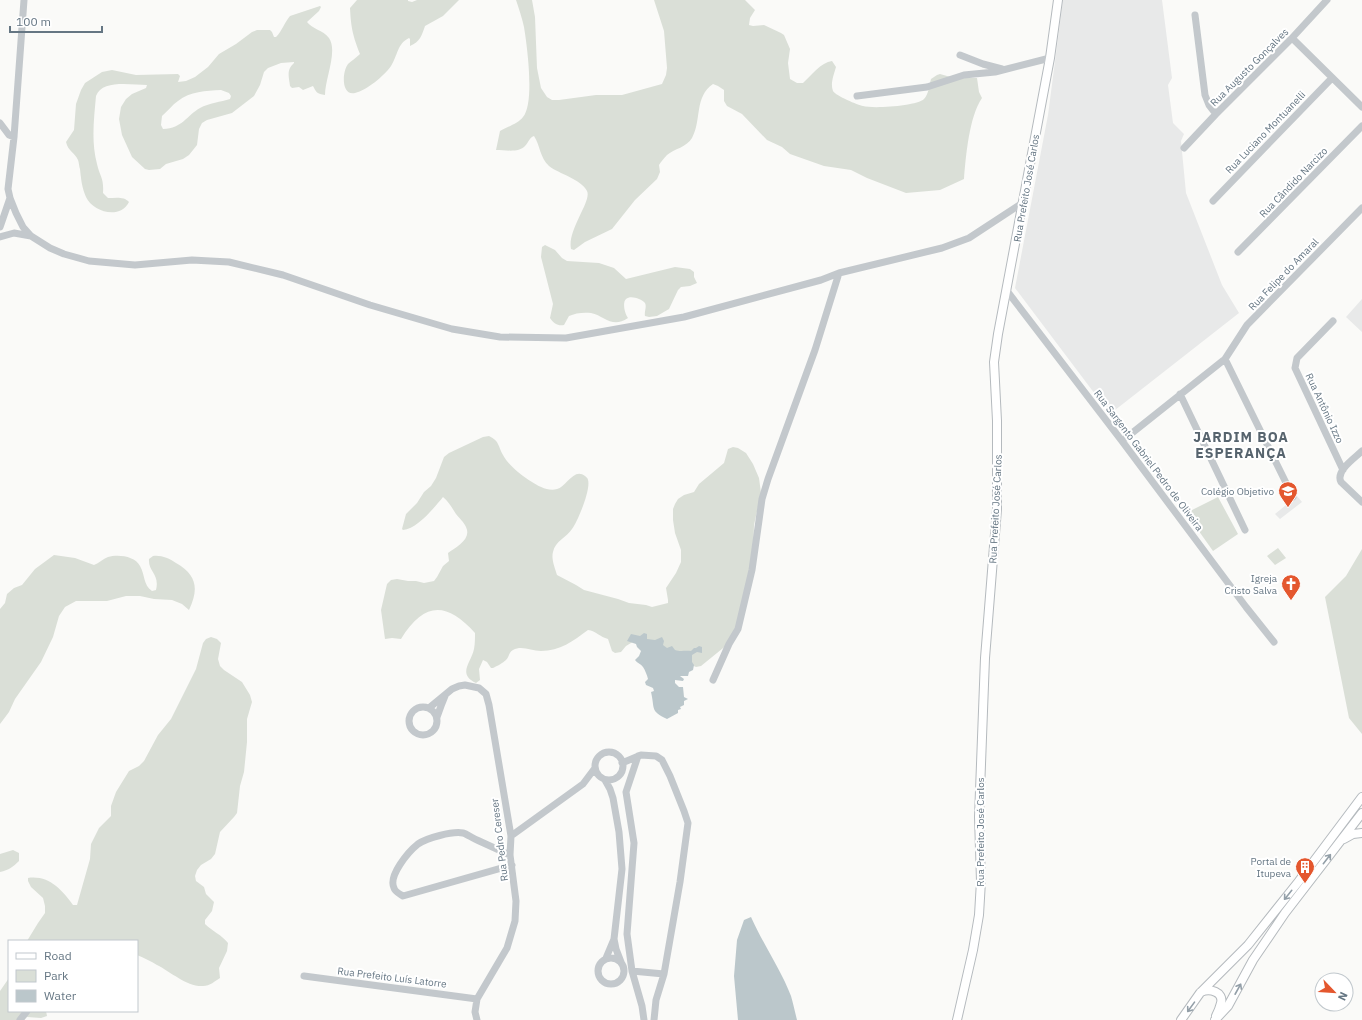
<svg xmlns="http://www.w3.org/2000/svg" width="1362" height="1020" font-family="'IBM Plex Sans',sans-serif">
  <rect width="100%" height="100%" fill="#fafaf8"/>
  <path fill="#e8e9e9" d="M1063 0H1162L1172 78 1168 85 1173 123 1184 134 1181 141 1186 193 1222 285 1239 313 1110 414 1015 288 1048 115Z
    M1362 299V332L1346 317Z
    M1297 496 1302 502 1280 519 1275 514Z"/>
  <path fill="#dadfd7" fill-rule="evenodd" d="M357 0H408V1L412 2 417 0H459L443 16 425 26C422 35 420 42 410 46V39L409 38C397 44 398 55 391 66 384 76 367 90 355 93 341 96 342 72 348 64 351 61 356 58 360 54 353 36 351 28 350 8Z
    M516 0H532L535 17 537 68 541 88 547 97 552 100H559L596 95H622L662 84 666 75 667 68 664 31 654 0H745L755 10 750 18 749 25 753 26 764 25 781 33 784 35 790 49 788 63 790 79 797 83H803C811 76 821 62 832 61L836 67C834 74 830 84 833 91 836 96 858 105 863 106 873 109 917 106 924 99 929 94 929 85 931 79L937 75 940 74 954 78H977L979 92 982 98C969 117 966 156 964 179L940 190 906 193 867 178 851 170 824 166 790 154 782 147 767 140 742 114 727 106 724 101V90L718 86 713 84C694 97 702 120 692 138 687 147 674 149 667 155 664 158 661 162 659 165L660 172 657 179 635 200 612 229 585 242 574 250 571 249C567 230 592 201 587 191 581 179 559 174 549 166 540 158 540 145 534 136 529 138 529 142 525 146 519 153 505 150 496 150L500 131C507 127 519 123 523 117 535 103 527 45 524 27 522 18 519 9 516 0Z
    M320 6 321 7 319 11 307 22C312 29 323 30 329 38 338 51 325 79 325 95 317 94 316 92 313 86L303 90 299 87 292 88 290 86C289 77 286 70 294 63V62L281 63 268 68 264 72 260 85 254 96 232 113 207 120 202 123 199 129 197 145 189 155 183 159 166 164 160 169 149 170 145 169 132 157 122 135 119 119 121 107 126 99 132 94 146 88 147 85C132 85 102 79 96 96 94 119 91 141 97 164 100 177 104 178 103 193L108 198C115 198 124 196 129 202 120 220 93 212 86 197 82 188 81 179 80 169 79 167 79 162 78 160 75 153 68 151 66 142L74 130 76 104 81 90 85 83 102 72 112 70 136 75 178 74 180 76 178 82 186 81 195 77 208 67 219 54 236 44 252 32 257 30H270L272 32 274 37H276C282 31 284 23 290 16ZM221 90 229 93 231 96 230 99C221 102 209 103 200 108 186 116 183 128 163 129L161 125 162 116C168 111 172 105 178 101 190 91 206 91 221 90Z
    M545 245 555 250 562 258 567 261 599 263 614 268 626 279 675 267 690 269 694 272V277L697 283 690 286 681 287 678 290 669 309 657 316 649 317 645 316C644 312 647 307 645 303 641 299 631 295 626 299 622 303 625 314 628 318 612 329 605 316 591 313 584 312 575 313 569 316L564 325C558 326 554 324 550 318L553 304 541 257 542 247Z
    M489 436C500 441 498 447 503 455 509 466 521 475 532 482 538 486 549 492 557 489 566 487 574 467 585 476 586 477 588 478 588 480 591 489 578 521 572 529 567 537 555 541 553 552 551 559 555 568 557 575L576 585 584 590 618 599 629 603 646 605 652 607 668 603V600L666 588 676 573 681 562V550L675 533 673 520V509L675 504 678 499 684 495 694 492 699 484 724 463 728 449 733 447 738 448 746 453 753 464 759 478 761 493 754 525 753 555 733 640 701 666 696 667 636 640 626 646 621 652 615 653 612 651 608 639C600 637 596 631 588 630 573 641 560 651 541 651 531 651 522 645 513 650 509 652 509 657 506 660 503 663 497 666 493 668H491L487 662 483 660 479 669 480 680 476 683C457 674 471 663 474 649 475 644 475 638 475 633 446 601 424 602 401 639L392 638 385 639 381 610 387 584 391 580 397 579 408 581H416L424 583 434 581 437 577 443 566 449 561 448 553C456 547 472 539 466 527 464 522 459 518 456 514 452 508 449 502 443 497 434 508 417 529 403 530L402 529 406 514 417 503 424 492 431 486 436 478 444 457 449 453 483 437Z
    M1218 497 1238 534 1213 551 1186 513Z
    M1278 548 1286 558 1275 565 1267 556Z
    M1362 549V734L1349 718 1325 597 1346 576Z
    M54 555 75 558 94 565C99 563 103 559 108 557 118 554 135 556 140 566 145 574 143 585 152 591L156 590C160 574 148 572 149 559L153 556C161 555 169 558 176 563 197 575 199 589 189 610L182 604 172 600 154 599 140 596H126L107 601H76L65 607 59 616 53 637 41 662 15 699 9 712 0 724V609L5 603 7 594 14 588 22 585 35 569Z
    M211 637 217 639 221 643 218 659 220 666 224 670 242 682 250 695 252 702 247 719V742L244 772 240 786 237 813 234 817 220 832 215 854 211 859 201 865 197 870 195 876 196 881 204 887 206 894 214 902 212 911 205 920V924C212 931 222 935 228 943L227 951 219 968 220 978C215 981 210 986 203 986 187 987 171 972 157 965 151 961 144 958 137 955V941H27L38 923 45 913V906L43 898 31 887 28 881V878C49 875 62 890 73 905H77L90 859 91 844 99 828 111 816V806L116 792 129 771 139 766 144 761 158 735 171 719 196 669 203 643 206 639Z
    M13 850 19 853V861C13 867 9 870 0 872V854Z
    M9 978V1011H46L47 1016 41 1018 27 1017 23 1020H0V991Z"/>
  <path fill="#bbc7cb" d="M644 633 647 634V639L655 640 662 637 664 641 663 645 667 648 672 646 675 650C681 652 685 650 691 651L694 648H696L699 646 702 647V653L697 652 692 655V662L694 665 693 670 689 672 688 676H680L684 679 683 681 675 680V683L679 687H683L684 697 688 699 684 701V705L680 707 681 709 678 710V713L667 719C650 711 655 709 651 692L654 691 653 688 646 685 645 682 648 679C647 675 645 670 643 667 641 664 637 663 635 660L639 656 641 651 637 647 636 644 627 641 631 634 640 636Z
    M751 917C763 944 780 968 791 996 793 1003 795 1012 797 1020H738L734 976 737 940 744 920Z"/>
  <g fill="none" stroke-linecap="round" stroke-linejoin="round">
    <g stroke="#b5babe" stroke-width="10">
      <path id="major" d="M1344 839 1353 834 1362 833
        M1201 992C1210 988 1224 992 1221 1003 1220 1007 1218 1012 1216 1016
        M957 1020 973 950 979 915 981 881 979 817 985 658 997 509V421L994 362 998 334 1050 58 1058 0
        M1181 1020 1200 993 1248 945 1299 881 1362 797
        M1215 1020 1228 1006 1253 960 1285 913 1362 813"/>
    </g>
    <path stroke="#c3c8cc" stroke-width="7" d="M24 0 14 137 8 189 10 198 16 213 23 227 31 236 50 248 64 254 89 261 135 265 192 260 229 262 283 275 370 305 452 329 500 337 566 338 684 317 821 280 839 273 942 248 969 238 1024 202
      M1195 15 1205 95 1209 105 1216 114
      M1292 38 1362 107
      M960 55 983 64 1002 69
      M857 96 927 87 964 75 995 72 1050 58
      M0 123 9 135 14 137
      M1184 148 1216 114 1292 38 1327 0
      M1213 201 1332 78
      M0 227 10 198
      M0 237 14 233 31 236
      M1238 252 1362 126
      M1007 291 1122 441 1246 607 1274 642
      M1333 321 1297 358 1295 368 1343 470
      M1225 359 1293 497
      M1180 394 1245 530
      M1122 441 1225 359 1247 325 1362 208
      M1362 451C1355 458 1335 471 1341 482L1362 502
      M713 680 729 644 738 629 752 570 762 499 768 479 815 350 839 273
      M409 721a14 14 0 1 1 28 0a14 14 0 1 1-28 0Z
      M429 708 452 689 459 686 465 685 479 688 486 694 489 705 511 836 510 855 516 901 515 921 507 948 477 999 475 1012 477 1020
      M437 717 441 706 445 696
      M595 766a14 14 0 1 1 28 0a14 14 0 1 1-28 0Z
      M638 756 626 792 634 843 627 934 632 971 642 1006 644 1020
      M622 763 641 755 656 756 662 760 670 776 684 811 688 823 680 882 664 974 656 1000 654 1020
      M605 780 610 789 613 798 619 832 622 869 614 939 606 958
      M511 836 583 784 595 768
      M510 855C499 850 488 845 477 840 472 838 467 834 463 833 452 831 427 838 418 844 408 852 388 876 394 888 395 892 400 894 403 896L512 865
      M614 939 616 949 621 962
      M598 971a13 13 0 1 1 26 0a13 13 0 1 1-26 0Z
      M632 971 664 974
      M304 976 477 999
      M20 1020 27 1011"/>
    <use href="#major" stroke="#fff" stroke-width="8"/>
  </g>
  <defs><path id="oneway-shaft" d="M-6 0H5M1.5-3L5.5 0L1.5 3" fill="none" stroke-width="1.6" stroke-linecap="round" stroke-linejoin="round"/></defs>
  <g stroke="#939fa8">
    <use href="#oneway-shaft" transform="translate(1327 859) rotate(-52)"/>
    <use href="#oneway-shaft" transform="translate(1288 895) rotate(129)"/>
    <use href="#oneway-shaft" transform="translate(1238 989) rotate(-61)"/>
    <use href="#oneway-shaft" transform="translate(1191 1007) rotate(126)"/>
  </g>
  <defs>
    <g id="school-pin" transform="scale(1)"><path d="M0 17L-7.5 6A9.5 9.5 0 1 1 7.5 6Z" fill="#e4572e" stroke="#fff"/><path d="M0-5L7-2L0 1L-7-2ZM-4 1L0 2.5L4 1V4Q0 6-4 4Z" fill="#fff"/></g>
    <g id="church-pin" transform="scale(1)"><path d="M0 17L-7.5 6A9.5 9.5 0 1 1 7.5 6Z" fill="#e4572e" stroke="#fff"/><path d="M-1.2-6h2.4v3.5h3.3v2.4h-3.3V6h-2.4V-.1h-3.3v-2.4h3.3Z" fill="#fff"/></g>
    <g id="building-pin" transform="scale(1)"><path d="M0 17L-7.5 6A9.5 9.5 0 1 1 7.5 6Z" fill="#e4572e" stroke="#fff"/><path d="M-4-6H4V6H1V3H-1V6H-4ZM-2.5-4.3h1.7v1.8h-1.7ZM.8-4.3h1.7v1.8H.8ZM-2.5-1h1.7V.8h-1.7ZM.8-1h1.7V.8H.8Z" fill="#fff"/></g>
  </defs>
  <g fill-rule="evenodd">
    <use href="#school-pin" x="1288" y="491"/>
    <use href="#church-pin" x="1291" y="584"/>
    <use href="#building-pin" x="1305" y="867"/>
  </g>
  <g text-anchor="middle" stroke-width="4" stroke-linejoin="round" paint-order="stroke">
    <g font-size="10" fill="#657683" stroke="#fff">
      <text transform="translate(1249 67) rotate(-45)" y="4">Rua Augusto Gonçalves</text>
      <text transform="translate(1265 132) rotate(-46)" y="4">Rua Luciano Montuanelli</text>
      <text transform="translate(1293 182) rotate(-46)" y="4">Rua Cândido Narcizo</text>
      <text transform="translate(1026 188) rotate(-80)" y="4">Rua Prefeito José Carlos</text>
      <text transform="translate(1283 274) rotate(-46)" y="4">Rua Felipe do Amaral</text>
      <text transform="translate(1325 408) rotate(65)" y="4">Rua Antônio Izzo</text>
      <text transform="translate(1149 460) rotate(53)" y="4">Rua Sargento Gabriel Pedro de Oliveira</text>
      <text transform="translate(995 509) rotate(-87)" y="4">Rua Prefeito José Carlos</text>
      <text transform="translate(980 832) rotate(-90)" y="4">Rua Prefeito José Carlos</text>
      <text transform="translate(499 840) rotate(-97)" y="4">Rua Pedro Cereser</text>
      <text transform="translate(392 977) rotate(7)" y="4">Rua Prefeito Luís Latorre</text>
    </g>
    <g font-size="10" fill="#657683" stroke="#fff" text-anchor="end">
      <text x="1274" y="495">Colégio Objetivo</text>
      <text x="1277" y="582">Igreja<tspan x="1277" dy="12">Cristo Salva</tspan></text>
      <text x="1291" y="865">Portal de<tspan x="1291" dy="12">Itupeva</tspan></text>
    </g>
    <g font-size="14" font-weight="bold" letter-spacing="1" fill="#57646e" stroke="#fff">
      <text x="1241" y="442">JARDIM BOA<tspan x="1241" dy="16">ESPERANÇA</tspan></text>
    </g>
  </g>
  <rect x="8" y="940" width="130" height="72" fill="#ffffff" stroke="#c1c8cd"/>
  <rect x="16" y="953" width="20" height="6" fill="#ffffff" stroke="#c1c8cd"/>
  <text x="44" y="960" font-size="12" fill="#657683">Road</text>
  <rect x="16" y="970" width="20" height="12" fill="#dadfd7" stroke="#c1c8cd"/>
  <text x="44" y="980" font-size="12" fill="#657683">Park</text>
  <rect x="16" y="990" width="20" height="12" fill="#bbc7cb" stroke="#c1c8cd"/>
  <text x="44" y="1000" font-size="12" fill="#657683">Water</text>
  <g transform="translate(1334 992) rotate(115)"><circle r="19" fill="#ffffff" stroke="#c1c8cd"/>
  <path d="M0-3L7 15L0 10L-7 15Z" fill="#e4572e"/>
  <text y="-6" font-size="11" font-weight="bold" text-anchor="middle" fill="#657683">N</text>
  </g>
  <path d="M10 26v6h92v-6" fill="none" stroke="#657683" stroke-width="2"/>
  <text x="16" y="26" font-size="12" fill="#657683" stroke="#ffffff" stroke-width="3" paint-order="stroke">100 m</text>
</svg>
